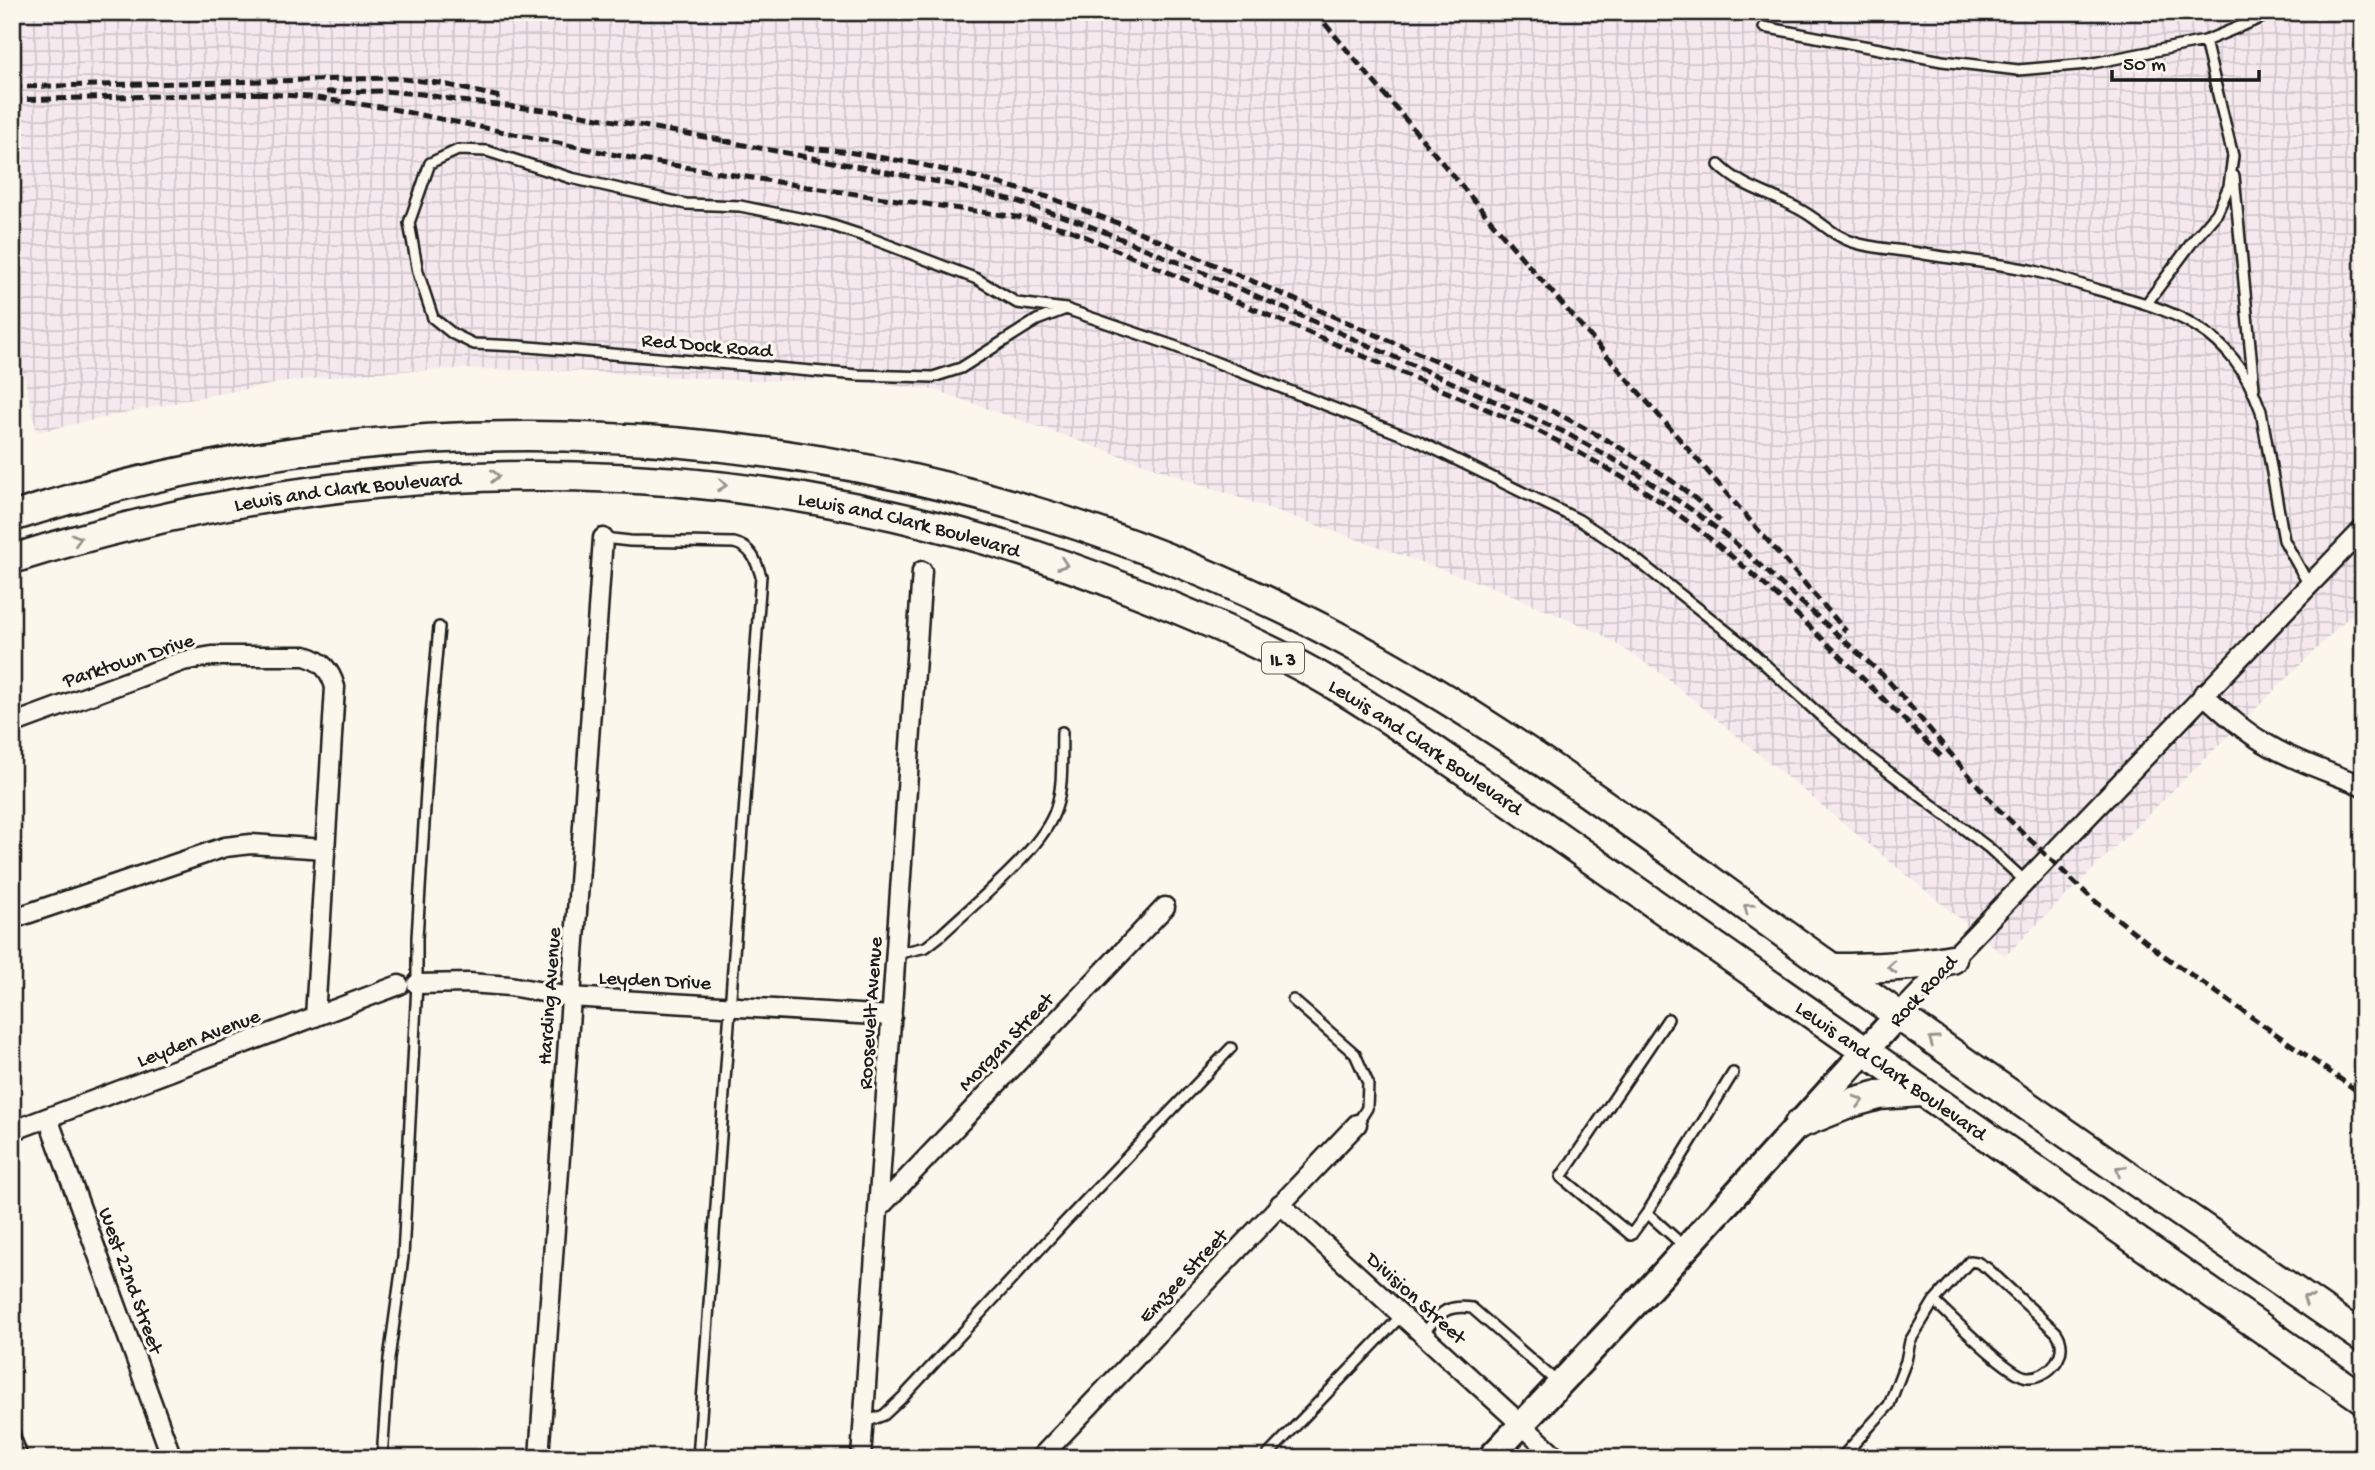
<svg xmlns="http://www.w3.org/2000/svg" width="2375" height="1470" font-family="'Gochi Hand',sans-serif">
  <defs>
    <pattern id="industrial-grid" width="8" height="8" patternUnits="userSpaceOnUse" patternTransform="scale(1.75)"><rect width="8" height="8" fill="#f5e9ee"/><path d="M0 4h8M4 0v8" fill="none" stroke="#d1c7cc"/></pattern>
  </defs>
  <rect width="100%" height="100%" fill="#fbf7ec"/>
  <filter id="ink" filterUnits="userSpaceOnUse"><feTurbulence type="fractalNoise" baseFrequency=".0143" numOctaves="2"/><feDisplacementMap in="SourceGraphic" scale="14" xChannelSelector="R" yChannelSelector="G"/><feConvolveMatrix kernelMatrix="1 2 1 2 8 2 1 2 1" color-interpolation-filters="sRGB"/></filter>
  <g filter="url(#ink)">
    <path fill="url(#industrial-grid)" d="M12 12H2363V603L2005 956 1658 671 1599 633 1497 589 935 390 844 380 750 381 577 371 463 369 375 372 293 381 212 395 37 432 12 326Z"/>
    <g fill="none" stroke-linecap="round" stroke-linejoin="round">
      <g stroke="#1c1c1c" stroke-width="14">
        <path id="service" d="M1764 27 1942 61 2018 70 2088 64 2205 41 2275 12
          M1719 165C1742 188 1770 193 1797 208 1818 218 1833 237 1856 243 1877 249 1902 250 1924 254 1960 260 1998 263 2034 271 2055 276 2075 283 2095 289 2174 311 2231 326 2261 411L2284 540 2309 585
          M2234 176 2254 388
          M2147 303 2193 241 2217 213 2229 186 2233 156 2205 41
          M1066 309 1037 320 961 368 933 377 858 375 518 346 474 344 453 334 433 318 418 272 409 223 430 163 458 150 487 151 571 178 686 204 740 206 824 223 870 238 977 279 1017 303 1066 309 1174 346 1418 441 1579 520 1623 549 1744 645 1823 718 1869 757 1989 848 2025 881
          M603 538 630 541 734 543C751 547 756 560 761 576L698 1458
          M896 954 926 947 940 936C972 905 1044 849 1056 808 1064 784 1061 757 1062 732
          M1293 1000 1355 1054 1368 1083 1367 1108 1357 1124
          M1668 1019 1561 1177 1631 1235 1647 1213 1685 1247
          M1647 1213 1733 1073
          M1423 1333C1440 1314 1445 1304 1472 1308L1558 1383
          M863 1423 884 1415 904 1396 1063 1224 1231 1048
          M12 1428 23 1458
          M382 1458 389 1359 403 1257 417 984V938L430 726 439 627
          M1265 1458 1402 1315
          M1841 1458 1889 1405 1906 1361 1910 1341 1934 1301 1970 1261 1977 1262 1987 1268 2056 1332C2071 1352 2050 1378 2028 1377 2010 1377 1951 1316 1934 1301"/>
      </g>
      <g stroke="#1c1c1c" stroke-width="23">
        <path id="minor" d="M2203 694C2222 711 2241 729 2263 742 2294 761 2329 772 2363 786
          M12 724 183 661 212 656H305C322 661 330 670 335 687L315 1017
          M12 919 225 847 251 844 325 849
          M417 984 469 983 510 986 570 997 892 1016
          M1898 1015 2363 529
          M48 1118 172 1458
          M12 1131 399 985
          M1280 1204 1558 1458
          M879 1208 1165 907
          M539 1458 603 538
          M861 1458 922 571
          M1040 1458 1357 1124"/>
      </g>
      <g stroke="#1c1c1c" stroke-width="30">
        <path id="secondary" d="M1490 1458 1652 1286 1898 1015"/>
      </g>
      <g stroke="#1c1c1c" stroke-width="33">
        <g id="trunk">
          <path d="M12 517C441 377 923 421 1323 629 1502 722 1662 847 1825 963 2003 1091 2183 1214 2363 1338"/>
          <path id="s1" d="M12 559C385 442 769 445 1133 591 1202 618 1272 648 1336 686 1396 722 1453 763 1511 803 1583 853 1654 904 1726 954 1939 1102 2150 1252 2363 1399"/>
          <path d="M1831 968C1872 968 1911 967 1952 959"/>
          <path d="M1799 1124 1854 1102 1879 1095 1921 1092"/>
        </g>
      </g>
      <use href="#service" stroke="#fbf7ec" stroke-width="9"/>
      <use href="#minor" stroke="#fbf7ec" stroke-width="18"/>
      <use href="#secondary" stroke="#fbf7ec" stroke-width="24"/>
      <use href="#trunk" stroke="#fbf7ec" stroke-width="28"/>
      <path stroke="#1c1c1c" stroke-width="5" stroke-dasharray="10 5" stroke-linecap="butt" d="M1315 12 1524 260 1846 631
        M12 87 394 78 439 83 500 97
        M326 92 382 91 422 94 461 101 571 113 732 142
        M257 93 309 97 387 108 641 160 821 189 1024 218 1070 230 1540 432C1582 454 1625 477 1664 504 1767 577 1854 671 1944 759
        M12 100 267 93
        M723 141 944 183 1013 200 1080 222 1202 272 1562 431 1629 468 1692 510 1733 541 1886 678 1997 808 2090 897 2163 955 2363 1095
        M805 148 842 151 919 164 971 176 1048 197 1123 225 1554 412C1612 442 1672 474 1720 521"/>
    </g>
    <defs><path id="oneway-chevron" d="M-2-3.5L2.5 0L-2 3.5" fill="none" stroke-width="1.6" stroke-linecap="round" stroke-linejoin="round" transform="scale(1.75)"/></defs>
    <g stroke="#97948e">
      <use href="#oneway-chevron" transform="translate(495 476) rotate(-1)"/>
      <use href="#oneway-chevron" transform="translate(722 485) rotate(6)"/>
      <use href="#oneway-chevron" transform="translate(77 539) rotate(-16)"/>
      <use href="#oneway-chevron" transform="translate(1063 564) rotate(19)"/>
      <use href="#oneway-chevron" transform="translate(1748 908) rotate(-144)"/>
      <use href="#oneway-chevron" transform="translate(1892 967) rotate(176)"/>
      <use href="#oneway-chevron" transform="translate(1933 1040) rotate(-145)"/>
      <use href="#oneway-chevron" transform="translate(1859 1101) rotate(-17)"/>
      <use href="#oneway-chevron" transform="translate(2120 1170) rotate(-145)"/>
      <use href="#oneway-chevron" transform="translate(2307 1299) rotate(-145)"/>
    </g>
  </g>
  <g text-anchor="middle" stroke-width="6" stroke-linejoin="round" paint-order="stroke">
    <rect fill="#fbf7ec" stroke="#5f5e5a" stroke-width="2" x="1262" y="642.5" width="42" height="31" rx="5"/>
    <g font-size="19" font-weight="bold" fill="#1c1c1c">
      <text x="1283" y="665">IL 3</text>
    </g>
    <g font-size="21" fill="#1c1c1c" stroke="#fbf7ec">
      <text transform="translate(707 344) rotate(5)" y="7">Red Dock Road</text>
      <text dy="7" stroke="none"><textPath href="#s1" startOffset="343">Lewis and Clark Boulevard</textPath></text>
      <text dy="7" stroke="none"><textPath href="#s1" startOffset="910">Lewis and Clark Boulevard</textPath></text>
      <text transform="translate(128 659) rotate(-18)" y="7">Parktown Drive</text>
      <text dy="7" stroke="none"><textPath href="#s1" startOffset="1477">Lewis and Clark Boulevard</textPath></text>
      <text transform="translate(655 979) rotate(3)" y="7">Leyden Drive</text>
      <text transform="translate(1922 990) rotate(-47)" y="7">Rock Road</text>
      <text transform="translate(548 996) rotate(-86)" y="7">Harding Avenue</text>
      <text transform="translate(869 1013) rotate(-86)" y="7">Roosevelt Avenue</text>
      <text transform="translate(198 1037) rotate(-21)" y="7">Leyden Avenue</text>
      <text transform="translate(1005 1041) rotate(-46)" y="7">Morgan Street</text>
      <text dy="7" stroke="none"><textPath href="#s1" startOffset="2044">Lewis and Clark Boulevard</textPath></text>
      <text transform="translate(1182 1275) rotate(-47)" y="7">Emzee Street</text>
      <text transform="translate(132 1280) rotate(70)" y="7">West 22nd Street</text>
      <text transform="translate(1417 1297) rotate(42)" y="7">Division Street</text>
    </g>
  </g>
  <rect width="2375" height="1470" fill="none" stroke="#fbf7ec" stroke-width="42"/>
  <rect x="21" y="21" width="2333" height="1428" fill="none" stroke="#1c1c1c" stroke-width="2.5" filter="url(#ink)"/>
  <path d="M2112 70v10h147v-10" fill="none" stroke="#1c1c1c" stroke-width="3.5"/>
  <text x="2123" y="70" font-size="21" fill="#1c1c1c" stroke="#fbf7ec" stroke-width="5" paint-order="stroke">50 m</text>
</svg>
